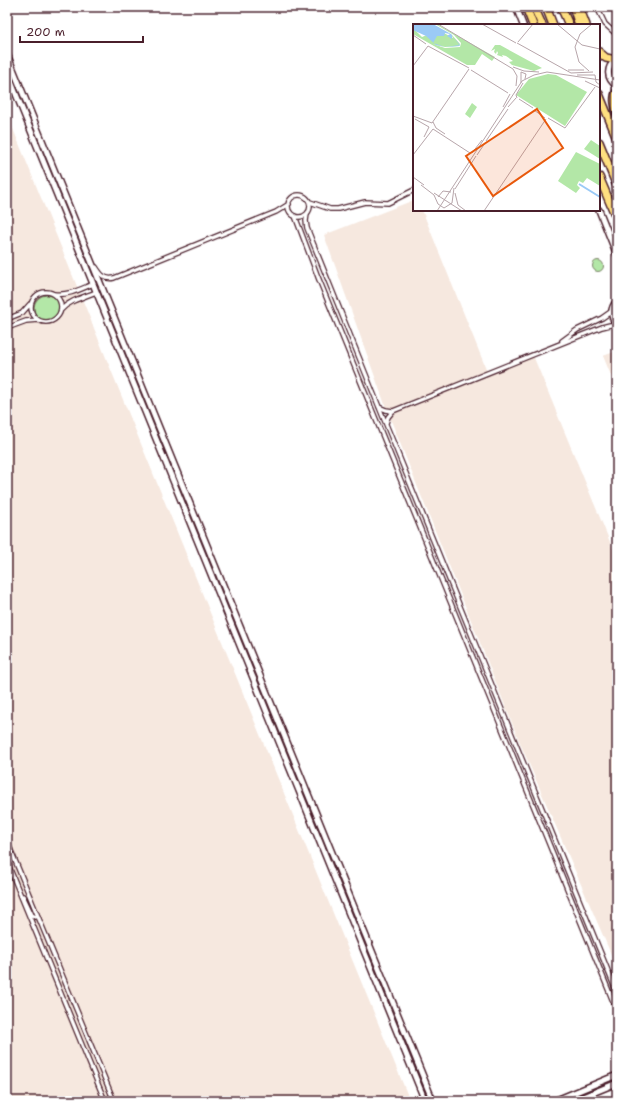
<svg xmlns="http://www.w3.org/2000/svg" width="624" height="1108" font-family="'Shantell Sans',sans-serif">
  <rect width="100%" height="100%" fill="#fff"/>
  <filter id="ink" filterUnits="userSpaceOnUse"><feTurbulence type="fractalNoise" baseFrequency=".025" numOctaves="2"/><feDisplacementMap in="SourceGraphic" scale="8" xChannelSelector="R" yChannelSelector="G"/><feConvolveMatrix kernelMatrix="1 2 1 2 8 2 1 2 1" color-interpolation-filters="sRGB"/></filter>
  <g filter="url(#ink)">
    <path fill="#f6e8df" d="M7 114 139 439 410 1101H7Z
      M414 200V210H422L487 371 532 353 617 559V968L520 743 388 413 324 235Z
      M617 351V390L603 356Z"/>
    <path fill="#b3e7a7" stroke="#7e8369" d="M592.5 266a5.5 5.5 0 1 1 11 0a5.5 5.5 0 1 1-11 0Z
      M34 308a13 13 0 1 1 26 0a13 13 0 1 1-26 0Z"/>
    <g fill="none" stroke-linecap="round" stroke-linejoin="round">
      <g stroke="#4a1f2b" stroke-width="6">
        <path id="street" d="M597 7 605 24 617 35
          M288 206a11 11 0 1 1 22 0a11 11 0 1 1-22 0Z
          M310 202 330 209H338L365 202 388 203 414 190
          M307 214 306 221 307 228 379 407 617 993
          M295 216 318 277 617 1011
          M96 267C101 275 105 280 114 278L276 212 289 204
          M31 307a15 15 0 1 1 30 0a15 15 0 1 1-30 0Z
          M54 294C68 296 81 289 93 284
          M61 310C70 300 84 297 96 292
          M7 319 22 313 30 304
          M7 328 26 321 38 320
          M562 341 577 330 602 318 612 311
          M379 407 386 410 393 411
          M386 423 388 417 393 411 602 327 610 325H617
          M7 841 114 1101
          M7 862 105 1101
          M23 896 32 915 35 917 38 916"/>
      </g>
      <g stroke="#4a1f2b" stroke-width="8">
        <path id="secondary" d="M516 7 523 25
          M7 54 433 1101
          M616 60C606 67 606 79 617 86
          M7 72 425 1101
          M599 210 617 255
          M617 301C610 308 610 317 617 325
          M554 1101 617 1075
          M573 1101 617 1083"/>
      </g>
      <g stroke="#4a1f2b" stroke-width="10">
        <path id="highway" d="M526 7 533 25
          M534 7 542 25
          M546 7 553 25
          M561 7 569 25
          M573 7 579 25
          M579 7 586 25
          M599 52 606 58 616 60
          M617 91C613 98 615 104 617 112
          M599 94 617 138
          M599 142 617 186
          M599 177 617 219"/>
      </g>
      <use href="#street" stroke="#fff" stroke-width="3.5"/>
      <use href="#secondary" stroke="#fff" stroke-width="5"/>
      <use href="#highway" stroke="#fedf80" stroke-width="7"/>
    </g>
  </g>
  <g transform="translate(413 24)">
    <rect width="187" height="187" fill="#fff"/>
    <path d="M22 0H24L82 33 79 37 69 30 62 41H54L0 10V4L9 13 14 11 10 8 31 12V9L40 14 38 10 47 20 46 22 32 23 20 20 32 24 47 23 48 19 41 11ZM82 21H87L129 44 121 47 99 41 96 38 100 37 93 32 89 31 90 33 84 31 85 29 84 27 83 30 81 28 82 25 78 27ZM135 50 143 51 174 68 152 102 103 71 116 55ZM59 79 64 83 57 94 52 90ZM178 116 187 122V135L171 125ZM163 128 187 140V162L174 154 170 159 166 157 164 161 167 164 163 169 145 157Z" fill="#b3e7a7"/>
    <path d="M0 0H20L38 10 47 21 32 23 23 21 13 12 0 6ZM32 9 37 10 34 12 39 15V11L47 22 32 23 20 19 24 12H31Z" fill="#9bcaf6" fill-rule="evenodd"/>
    <path fill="none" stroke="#9bcaf6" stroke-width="2" d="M166 160 187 173"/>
    <path fill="none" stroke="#b7a5aa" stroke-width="1" d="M25 0 100 45 104 52 103 62M69 0 103 19M144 0 169 21 187 25M0 11 13 20M105 18 120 0M104 19 158 49 180 48M15 22 56 44M0 42 15 22M100 43 111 47 126 48M58 46 95 69M155 46H171M176 47 166 38 162 23 167 10 179 0M164 51H182L183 58 187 61M172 57 187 64M108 59V48L113 50 112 55M104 74 103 71 110 59M106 75 120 84M90 83 97 70M95 83 103 74M121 86 132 94M0 92 19 99 56 45M135 94 152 104 182 63M2 95 16 103 11 113M20 98 23 104 32 110M73 117 95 85M59 129 69 116M0 131 20 105 57 129M64 131 72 119M0 153 11 161M8 161 21 171 25 180 31 184 39 179 41 164M42 165 63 132M21 169 49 187M42 169 45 181 53 187M25 173 30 167 38 168M24 187 109 57 121 51 134 48 187 56M71 187 133 95"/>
    <path fill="#e8590c" fill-opacity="0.15" stroke="#e8590c" stroke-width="2" d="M124 85 150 124 80 172 53 132Z"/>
    <rect width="187" height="187" fill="none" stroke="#4a1f2b" stroke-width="2"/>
  </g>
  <rect width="624" height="1108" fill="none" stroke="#fff" stroke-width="24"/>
  <rect x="12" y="12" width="600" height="1084" fill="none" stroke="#4a1f2b" stroke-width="1.5" filter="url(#ink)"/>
  <path d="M20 36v6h123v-6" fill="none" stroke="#4a1f2b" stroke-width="2"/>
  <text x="26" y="36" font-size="12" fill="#4a1f2b" stroke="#ffffff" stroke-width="3" paint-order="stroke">200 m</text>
</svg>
